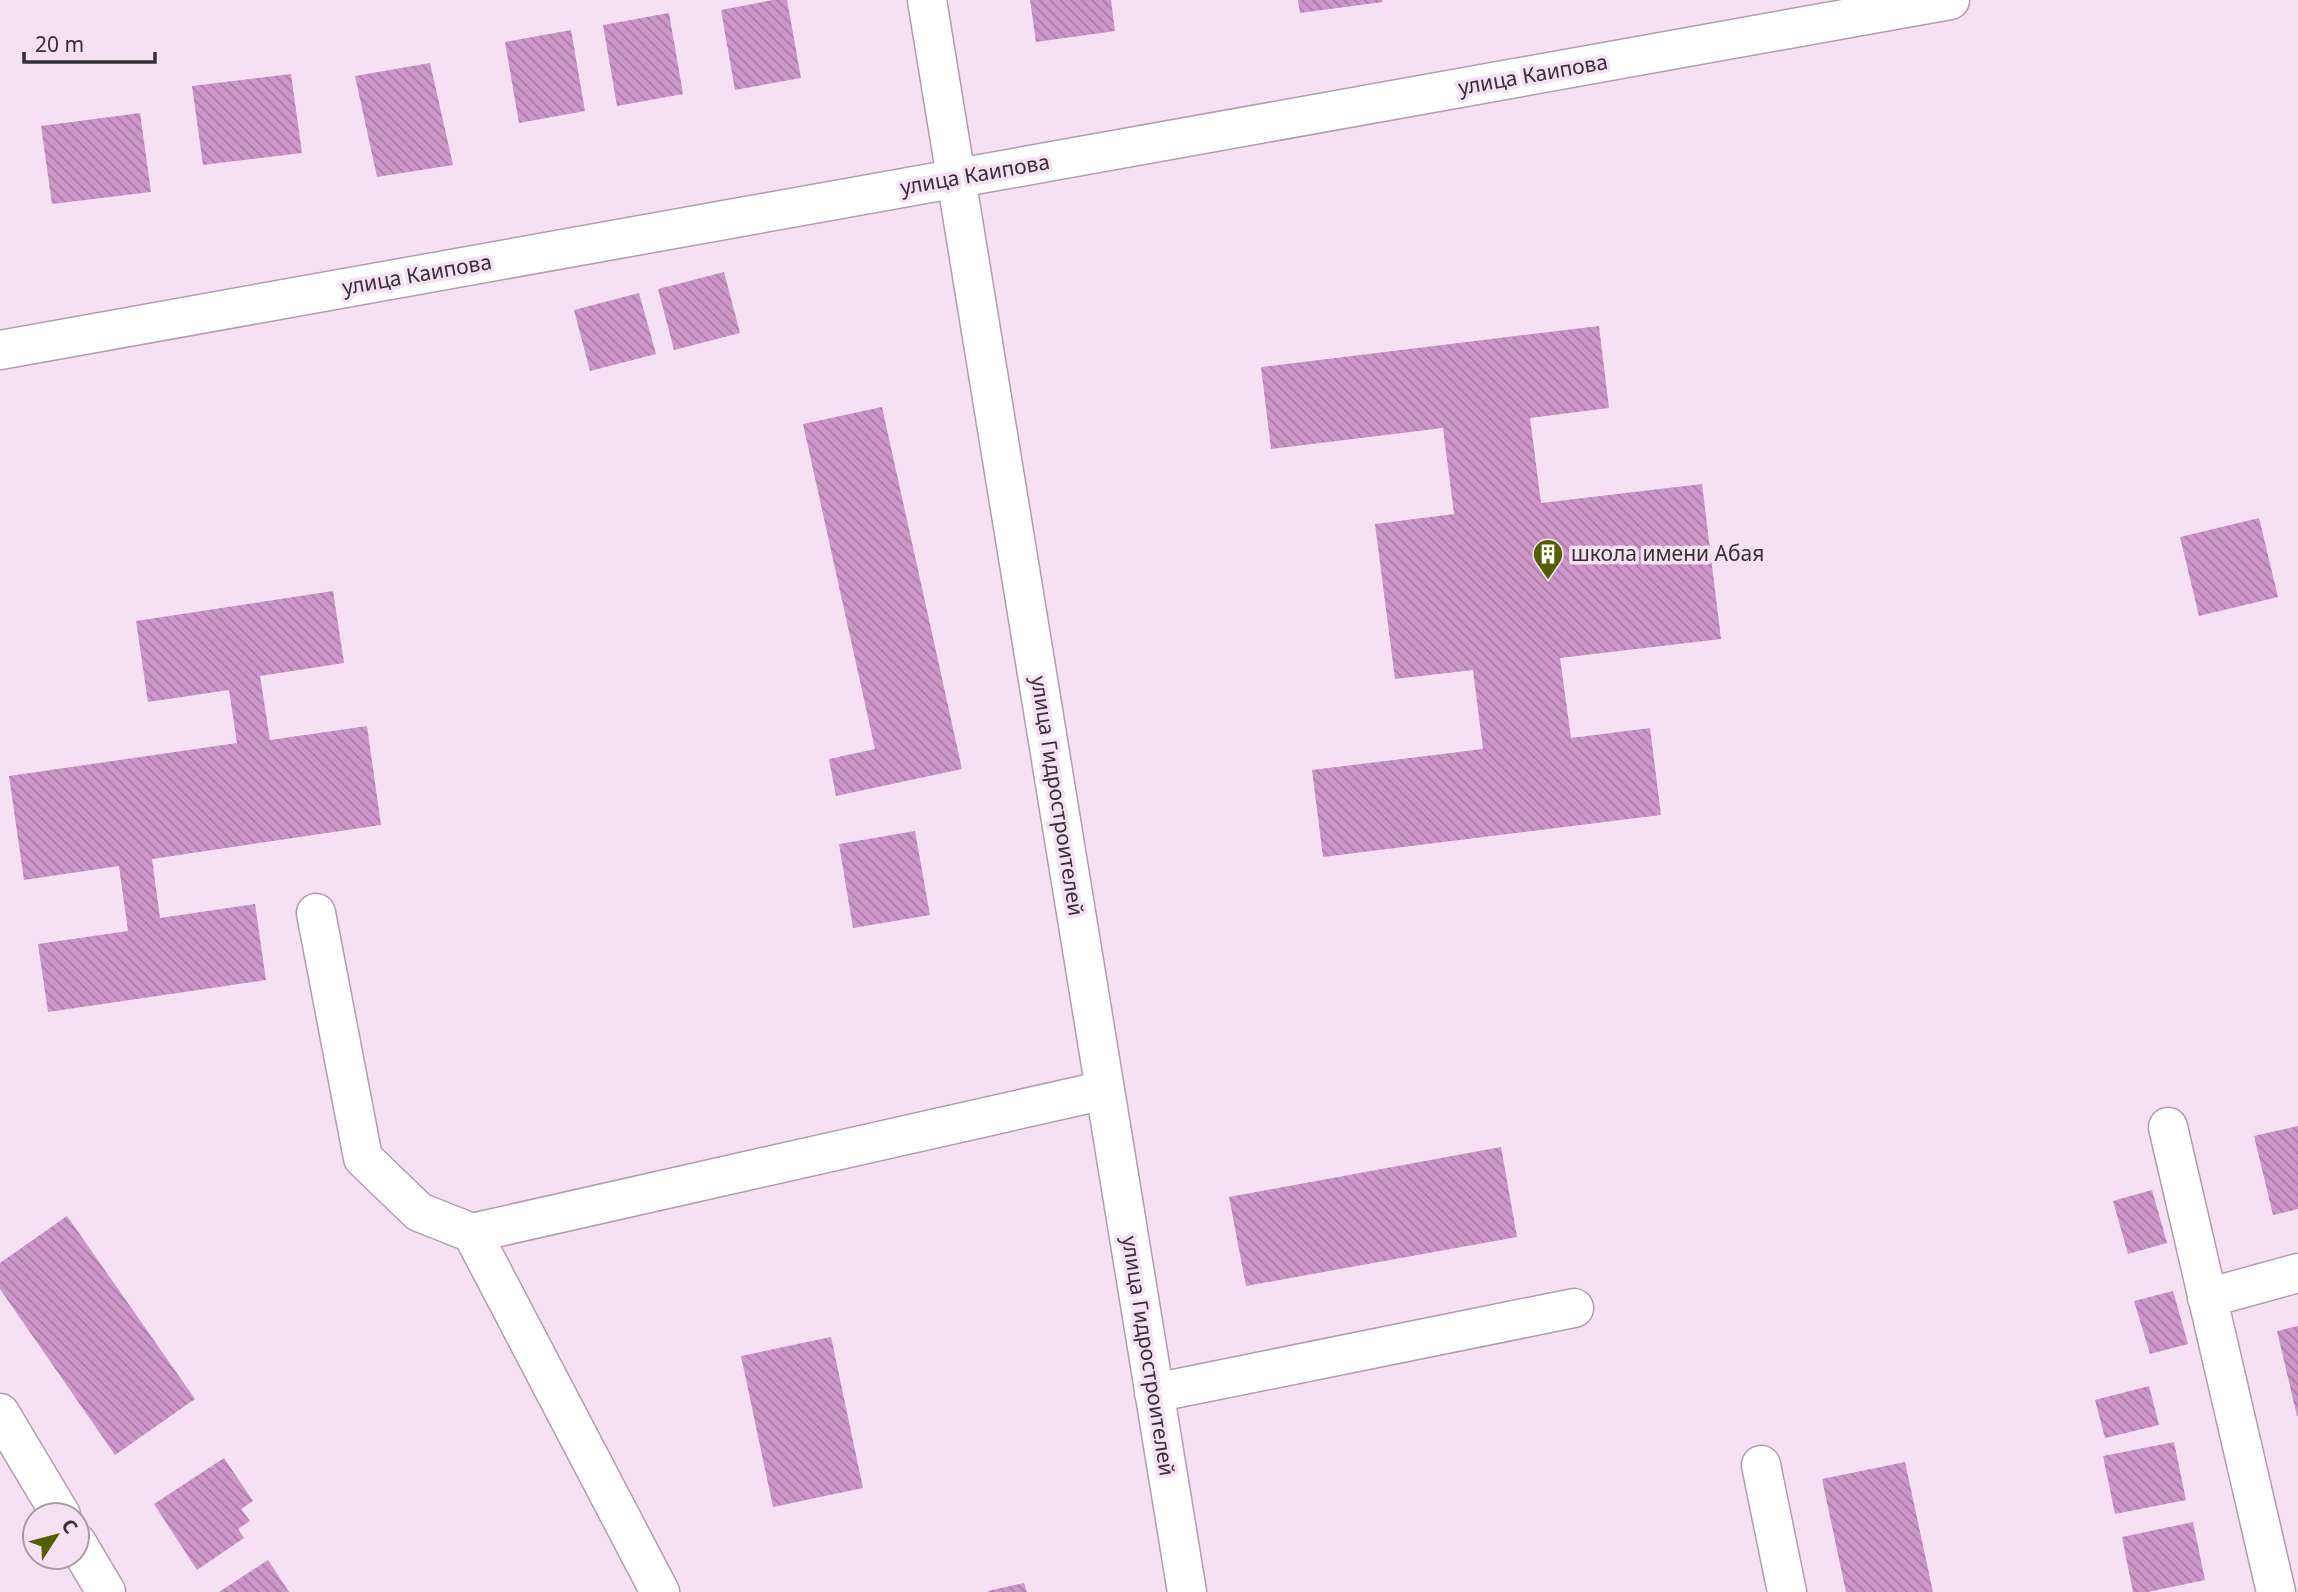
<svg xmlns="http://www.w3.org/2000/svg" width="2298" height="1592" font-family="'Noto Sans',sans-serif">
  <defs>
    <pattern id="building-back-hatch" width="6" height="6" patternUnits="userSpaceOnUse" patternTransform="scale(1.75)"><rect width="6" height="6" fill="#cd96c8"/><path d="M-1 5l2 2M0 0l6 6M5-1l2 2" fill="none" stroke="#a77ba3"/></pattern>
  </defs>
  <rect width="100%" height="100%" fill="#f6e1f4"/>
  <path fill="url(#building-back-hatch)" d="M773 0H787L801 78 735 90 721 10Z
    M1030 0H1111L1115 31 1036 42Z
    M1298 0H1382L1383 2 1300 13Z
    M669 13 683 94 617 106 603 25Z
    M571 30 585 111 519 123 505 42Z
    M430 63 453 165 377 177 355 76Z
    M291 74 302 153 203 165 192 86Z
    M140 113 151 192 52 204 41 126Z
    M724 272 740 333 674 350 658 289Z
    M639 293 656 354 590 371 574 310Z
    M1599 326 1609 408 1530 418 1541 503 1702 484 1721 639 1560 658 1571 738 1650 728 1661 815 1323 857 1312 770 1483 749 1473 670 1395 679 1375 524 1454 514 1443 428 1271 449 1261 367Z
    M882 407 962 769 836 796 829 759 875 749 803 424Z
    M2259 518 2278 597 2199 616 2180 537Z
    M333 591 344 663 260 676 270 740 367 726 381 825 152 859 160 918 255 904 266 980 48 1012 38 944 128 931 119 866 24 880 9 776 237 743 229 690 148 702 136 621Z
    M915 831 930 915 853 928 839 844Z
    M2298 1126V1209L2273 1215 2254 1136Z
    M1501 1147 1517 1237 1246 1286 1229 1197Z
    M2152 1190 2167 1243 2128 1254 2113 1201Z
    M67 1216 195 1399 115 1455 0 1289V1263Z
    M2173 1291 2188 1344 2150 1354 2134 1301Z
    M2298 1326V1416H2297L2277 1331Z
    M831 1337 863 1488 773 1507 741 1356Z
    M2149 1386 2159 1425 2105 1438 2095 1400Z
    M2174 1442 2186 1500 2115 1514 2103 1456Z
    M224 1458 253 1501 241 1509 250 1521 238 1529 244 1538 197 1570 154 1504Z
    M1905 1462 1933 1592H1846L1822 1479Z
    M2193 1522 2205 1580 2148 1592H2133L2122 1537Z
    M268 1560 289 1592H219Z
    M1024 1583 1027 1592H988V1591Z"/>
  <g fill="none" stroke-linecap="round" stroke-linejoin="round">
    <g stroke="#b19daf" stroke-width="41">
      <path id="minor" d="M927 0 1187 1592
        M0 350 1950 0
        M316 913 363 1158 419 1212 472 1233 1105 1090
        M2168 1127 2276 1592
        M472 1233 660 1592
        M2207 1298 2298 1273
        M1154 1393 1574 1308
        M0 1413 61 1515
        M1761 1465 1787 1592
        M77 1543 106 1592"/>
    </g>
    <use href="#minor" stroke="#fff" stroke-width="38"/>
  </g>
  <defs>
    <g id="building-pin" transform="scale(1.575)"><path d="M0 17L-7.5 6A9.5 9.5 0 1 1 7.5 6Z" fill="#526002" stroke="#f6e1f4"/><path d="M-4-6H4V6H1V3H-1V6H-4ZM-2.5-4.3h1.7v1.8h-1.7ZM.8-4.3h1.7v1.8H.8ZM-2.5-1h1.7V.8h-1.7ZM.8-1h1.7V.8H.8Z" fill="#fff"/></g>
  </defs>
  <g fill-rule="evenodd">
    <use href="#building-pin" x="1548" y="554"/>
  </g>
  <g text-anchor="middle" stroke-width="7" stroke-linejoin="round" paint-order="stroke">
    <g font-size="21" fill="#372f36" stroke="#f6e1f4">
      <text transform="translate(1533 75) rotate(-10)" y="7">улица Каипова</text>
      <text transform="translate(975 175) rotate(-10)" y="7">улица Каипова</text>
      <text transform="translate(417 275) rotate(-10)" y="7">улица Каипова</text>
      <text transform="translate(1057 796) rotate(81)" y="7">улица Гидростроителей</text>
      <text transform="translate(1148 1356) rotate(81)" y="7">улица Гидростроителей</text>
    </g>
    <g font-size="21" fill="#372f36" stroke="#f6e1f4" text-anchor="start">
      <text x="1571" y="561">школа имени Абая</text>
    </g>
  </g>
  <g transform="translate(56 1536) rotate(54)"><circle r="33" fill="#f6e1f4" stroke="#aa9aa8" stroke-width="2"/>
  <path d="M0-5L12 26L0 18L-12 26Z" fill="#526002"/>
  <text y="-10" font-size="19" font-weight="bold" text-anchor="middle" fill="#372f36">С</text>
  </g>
  <path d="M24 52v10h131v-10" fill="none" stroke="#372f36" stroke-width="3.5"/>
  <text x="35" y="52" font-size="21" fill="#372f36" stroke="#f6e1f4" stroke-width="5" paint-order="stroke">20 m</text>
</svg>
